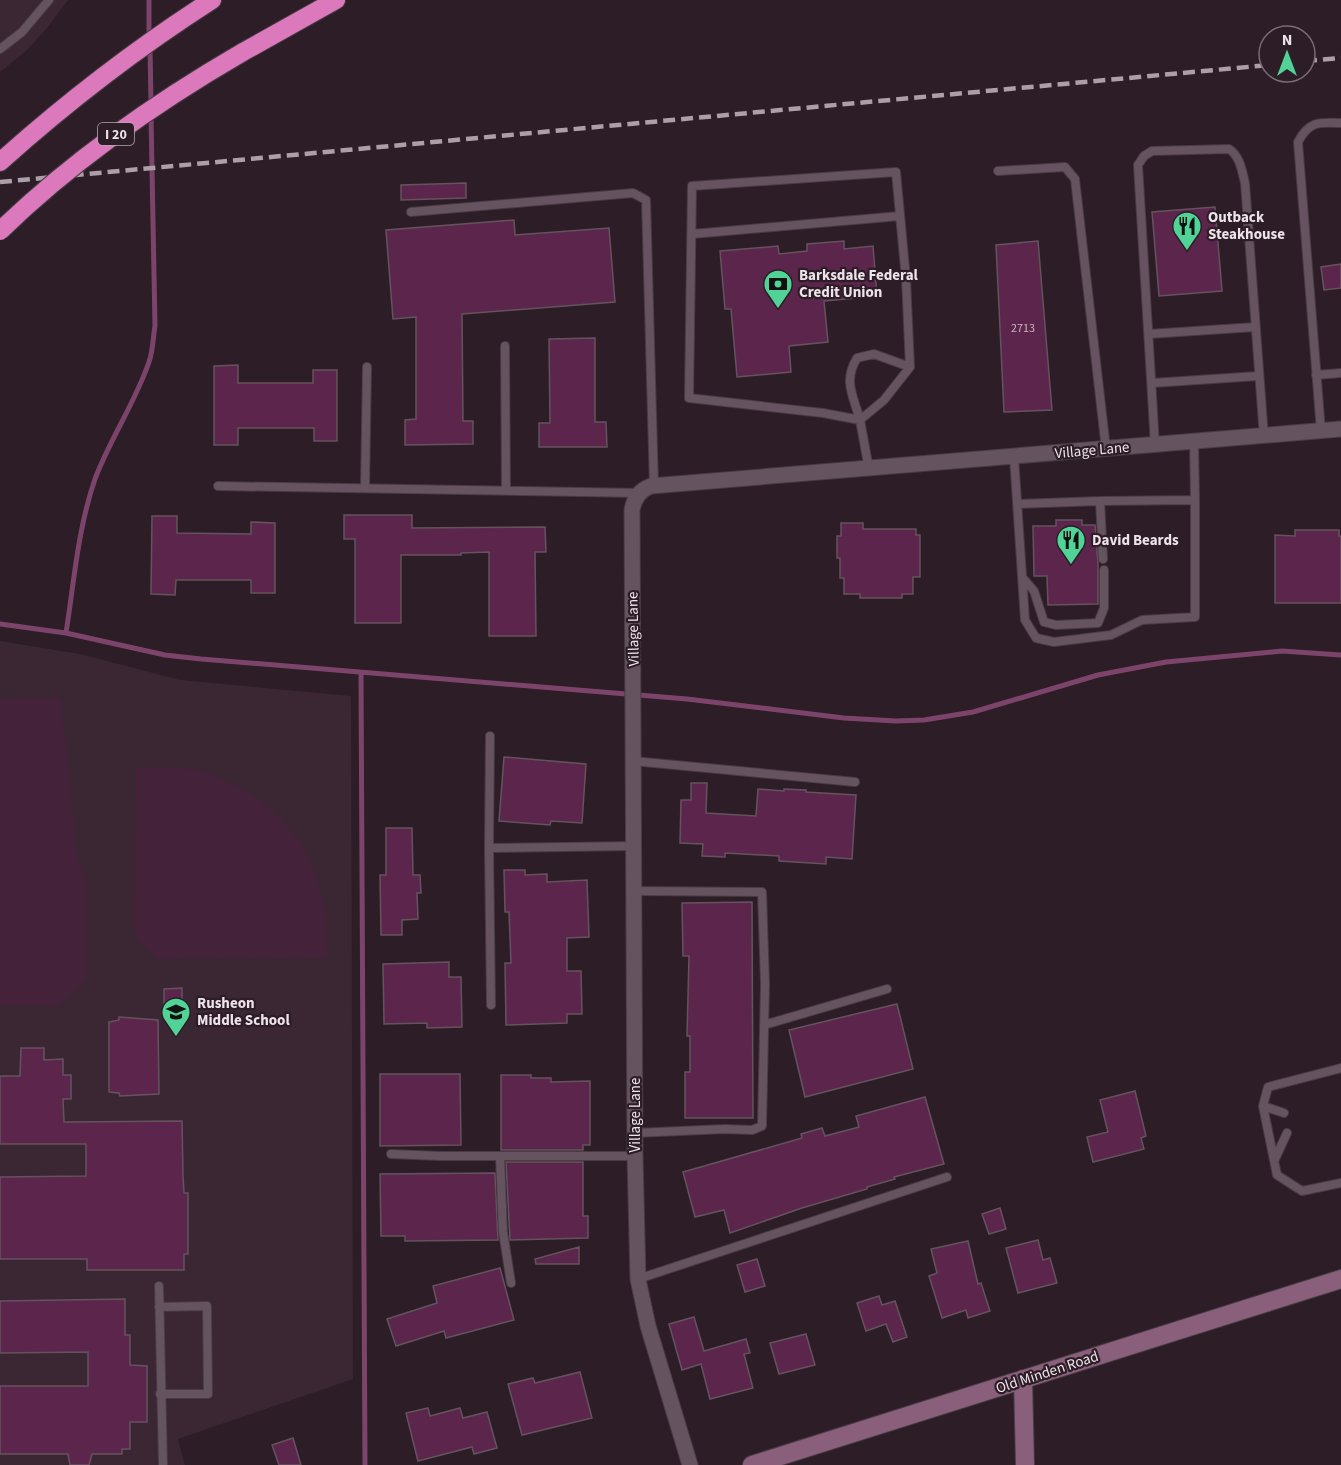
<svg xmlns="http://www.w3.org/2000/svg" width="1341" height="1465" font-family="'Source Sans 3',sans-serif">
  <rect width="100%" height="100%" fill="#2c1d27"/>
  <path fill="#3b2734" d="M0 0H68L47 28 27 50 0 72Z
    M0 641 80 654 180 680 351 696 353 1379 178 1439 185 1465H0Z"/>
  <path fill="#442239" d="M61 698 77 855 87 889V977L58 1006H0V699Z
    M136 767C155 768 176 766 195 770 212 773 227 781 242 789 307 824 329 888 327 958L157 959 135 936Z"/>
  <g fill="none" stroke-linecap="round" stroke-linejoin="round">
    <path stroke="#7d446b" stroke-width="5" d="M149 0V37
      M150 47 151 103
      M0 624 66 633 165 655 201 659 687 699 844 718 896 721 924 720 973 712 1098 675 1166 662 1282 651 1341 655
      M66 633C74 582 78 528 95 479 110 439 135 403 149 362 153 351 153 337 155 326L151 116
      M361 673 365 1465"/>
  </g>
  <path fill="#5c264c" stroke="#64535e" stroke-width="1.5" d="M466 183V198L401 200V185Z
    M1215 207 1222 291 1159 296 1152 212Z
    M514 220 515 235 609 228 615 302 462 314 463 421H473V444L405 445V420L416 419V317L393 319 386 230Z
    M844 241V249L873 246 877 296 824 301 828 342 789 346 791 372 737 377 731 309H725L720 251 778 246 779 254 807 251V244Z
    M1038 241 1052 410 1004 412 996 245Z
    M1341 264V288L1324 290 1321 267Z
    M595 338V422H606L607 447H539V423H550L549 339Z
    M238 365V383H313V370H337V441H314V428H238V445H214V366Z
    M344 515H412V528L545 527 546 552H535L536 636H489V552L461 553V555H401V623H355V539H344Z
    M152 516H177V533L251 534V522L275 523V593H251V580H176L175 595 151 594Z
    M1056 520H1082V525H1095L1098 563V604L1048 605 1047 576H1034L1033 526H1056Z
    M841 523H863V529H916V535H920V577H913V594H902V598H860V594H844V578H840V558H837V536H841Z
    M1295 530H1339V536H1341V603H1275V535L1295 536Z
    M504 757 586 764 582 823 551 821 550 825 499 821Z
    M691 783H707L706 813 756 816 758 789 784 791V789L806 790V792L856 795 852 859 826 857V864L779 861V856L725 853V857L702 856 703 844 680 843 681 800H691Z
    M386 828H412L413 875H420L421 893H417L418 919 402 920V935H381L380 875H386Z
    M504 870H525V875L547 874V882L587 880 589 937 567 938V971H581L582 1014H567V1023L506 1025 505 963H511L509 912H505Z
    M752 902 753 1118H685V1072H690V1036H687L689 956H683L682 903Z
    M449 962V977H461L462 1027 427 1028V1023L384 1024 383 964Z
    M182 988V1005H164V989Z
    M897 1004 913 1069 805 1097 789 1030Z
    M119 1017 158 1020 159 1094 120 1096 119 1093 109 1092V1022L119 1020Z
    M21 1048H44V1060L63 1059V1075H71V1099H63L64 1122 182 1121 183 1176 184 1193H188V1254H184V1270H87V1259H0V1177L86 1176V1144H0V1076H20Z
    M380 1074H460L461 1145 380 1146Z
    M501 1075H531V1078H551V1082L590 1081V1145H583V1150H501Z
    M1135 1091 1146 1136 1141 1138 1144 1149 1093 1162 1087 1137 1108 1132 1100 1100Z
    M925 1097 944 1164 894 1177 895 1179 867 1187V1189L802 1208 730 1233 724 1210 695 1217 683 1172 802 1138 801 1134 822 1128 825 1136 859 1127 856 1116Z
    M506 1162H583V1216H588V1238L510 1240Z
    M495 1173 498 1240 405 1241V1236H381L380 1174Z
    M1000 1208 1006 1229 989 1234 982 1214Z
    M1038 1240 1043 1260 1050 1258 1057 1283 1018 1293 1006 1248Z
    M968 1241 978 1284 981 1283 990 1311 968 1318 966 1310 942 1318 929 1276 937 1273 931 1249Z
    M579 1247V1264H536L535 1259Z
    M757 1259 765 1286 745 1292 737 1265Z
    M500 1268 514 1320 446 1338 444 1331 396 1346 387 1319 437 1303 433 1286Z
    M879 1296 882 1305 895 1301 907 1337 893 1342 886 1324 866 1331 857 1303Z
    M125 1299V1335H130V1365L147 1366V1422H130V1449H122V1454H92L89 1465H70L68 1454H0V1386H88V1352L0 1353V1301Z
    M694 1317 704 1351 746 1339 750 1353 744 1354 753 1388 710 1399 701 1364 682 1370 669 1324Z
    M806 1334 815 1365 779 1374 770 1343Z
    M580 1372 592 1418 522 1435 508 1384 533 1378 535 1383Z
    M428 1408 430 1416 460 1408 463 1418 487 1412 497 1448 474 1454 472 1447 418 1461 406 1413Z
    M293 1438 301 1465H279L272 1445Z"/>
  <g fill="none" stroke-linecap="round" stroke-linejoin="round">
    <g stroke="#483c44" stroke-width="10">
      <path id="lane" d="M0 49 22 32 49 0
        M998 171 1065 167 1075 179 1106 449
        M411 212 633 193 646 200 654 486
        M692 234 900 216
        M1149 334 1255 327
        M505 346 506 490
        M1316 375 1341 373
        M1152 383 1258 376
        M1321 431 1298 142C1309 121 1319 122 1341 123
        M1194 442 1195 500
        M1155 445 1138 165 1144 156 1152 151 1229 149C1240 156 1242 171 1245 183L1264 437
        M1014 457 1025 620 1036 638 1054 642 1111 635 1142 620 1195 617V500L1100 501 1017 504
        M869 469 860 420 823 413 689 398 692 186 896 172 906 279 910 367 884 400 860 420C853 395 843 381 857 358L874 354 910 367
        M218 486 639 493
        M365 488 367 367
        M1100 501 1103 559
        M1022 577 1034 591 1044 622 1056 625 1098 623 1104 608V570
        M490 736 489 848 634 846
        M633 761 855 782
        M489 848 491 1005
        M634 891 762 892 765 984 762 1126 752 1130 725 1129 635 1133
        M764 1025 887 989
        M1341 1068 1268 1087 1263 1106 1277 1175 1302 1191 1341 1183
        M1263 1106 1284 1113
        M391 1154 440 1156H635
        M500 1156 503 1232 511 1283
        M1275 1159 1287 1133
        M638 1279 947 1177
        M159 1286 163 1465
        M159 1307 207 1306 208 1394H160"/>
    </g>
    <g stroke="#483c44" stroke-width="17">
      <path id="street" d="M690 1465 648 1326 638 1279 635 1156 632 510C634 498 640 490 651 486L1341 429"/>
    </g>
    <g stroke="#483c44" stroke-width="20">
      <path id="secondary" d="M1023 1379 1025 1465
        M752 1465 1341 1279"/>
    </g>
    <g stroke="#483c44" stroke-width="20">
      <path id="highway" d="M243 52 336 0
        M0 162C67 102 137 48 212 0"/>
    </g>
    <use href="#lane" stroke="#65545f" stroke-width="8"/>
    <use href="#street" stroke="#65545f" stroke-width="15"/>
    <use href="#secondary" stroke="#895f7b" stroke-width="18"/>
    <use href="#highway" stroke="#dc78bc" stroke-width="18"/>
    <path stroke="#ac9fa7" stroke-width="4.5" stroke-dasharray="12 6" stroke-linecap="butt" d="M1305 61 1341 58
      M0 182 1269 65"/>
    <g stroke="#483c44" stroke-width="20" stroke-linecap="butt">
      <path id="highway-bridge" d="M0 231C73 160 155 103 243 52"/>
    </g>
    <use href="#highway-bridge" stroke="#dc78bc" stroke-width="18"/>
  </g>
  <defs>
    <g id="restaurant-pin" transform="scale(1.5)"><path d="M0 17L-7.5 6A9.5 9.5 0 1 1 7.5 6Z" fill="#51d398" stroke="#2c1d27"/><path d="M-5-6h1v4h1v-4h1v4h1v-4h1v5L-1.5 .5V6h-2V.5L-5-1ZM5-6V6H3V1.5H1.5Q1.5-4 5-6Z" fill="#111"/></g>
    <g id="bank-pin" transform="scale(1.5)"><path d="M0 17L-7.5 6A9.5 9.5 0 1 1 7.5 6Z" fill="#51d398" stroke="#2c1d27"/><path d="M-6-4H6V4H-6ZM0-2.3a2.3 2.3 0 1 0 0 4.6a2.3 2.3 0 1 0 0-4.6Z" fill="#111"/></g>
    <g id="school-pin" transform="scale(1.5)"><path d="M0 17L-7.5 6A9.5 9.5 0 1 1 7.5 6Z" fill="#51d398" stroke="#2c1d27"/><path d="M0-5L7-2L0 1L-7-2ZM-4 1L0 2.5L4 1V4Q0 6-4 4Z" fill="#111"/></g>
  </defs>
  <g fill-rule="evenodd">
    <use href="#restaurant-pin" x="1187" y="226"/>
    <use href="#bank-pin" x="778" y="284"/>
    <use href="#restaurant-pin" x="1071" y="540"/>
    <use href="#school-pin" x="176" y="1012"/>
  </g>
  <g text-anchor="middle" stroke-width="4.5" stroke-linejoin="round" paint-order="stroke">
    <g font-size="12" fill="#cab4c2">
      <text x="1023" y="332">2713</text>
    </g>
    <rect fill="#2c1d27" stroke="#b4a8b0" stroke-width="1.5" x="98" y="123" width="36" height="22" rx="4.5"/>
    <g font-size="14" font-weight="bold" fill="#eee3ea">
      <text x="116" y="139">I 20</text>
    </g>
    <g font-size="15" font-weight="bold" fill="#eee3ea" stroke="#2c1d27" text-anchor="start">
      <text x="1208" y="222">Outback<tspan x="1208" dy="17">Steakhouse</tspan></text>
      <text x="799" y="280">Barksdale Federal<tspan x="799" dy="17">Credit Union</tspan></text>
      <text x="1092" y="545">David Beards</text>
      <text x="197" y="1008">Rusheon<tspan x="197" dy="17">Middle School</tspan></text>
    </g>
    <g font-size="15" fill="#eee3ea" stroke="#2c1d27">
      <text transform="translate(1092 450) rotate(-5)" y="5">Village Lane</text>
      <text transform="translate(633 629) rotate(-91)" y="5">Village Lane</text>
      <text transform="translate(635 1115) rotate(-90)" y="5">Village Lane</text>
      <text transform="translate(1047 1372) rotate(-18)" y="5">Old Minden Road</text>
    </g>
  </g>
  <g transform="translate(1287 54)"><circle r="28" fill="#2c1d27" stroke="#7a6c75" stroke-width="1.5"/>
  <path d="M0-4.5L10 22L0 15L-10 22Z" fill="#51d398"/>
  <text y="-9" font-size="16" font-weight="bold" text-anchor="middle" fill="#eee3ea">N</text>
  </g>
</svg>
